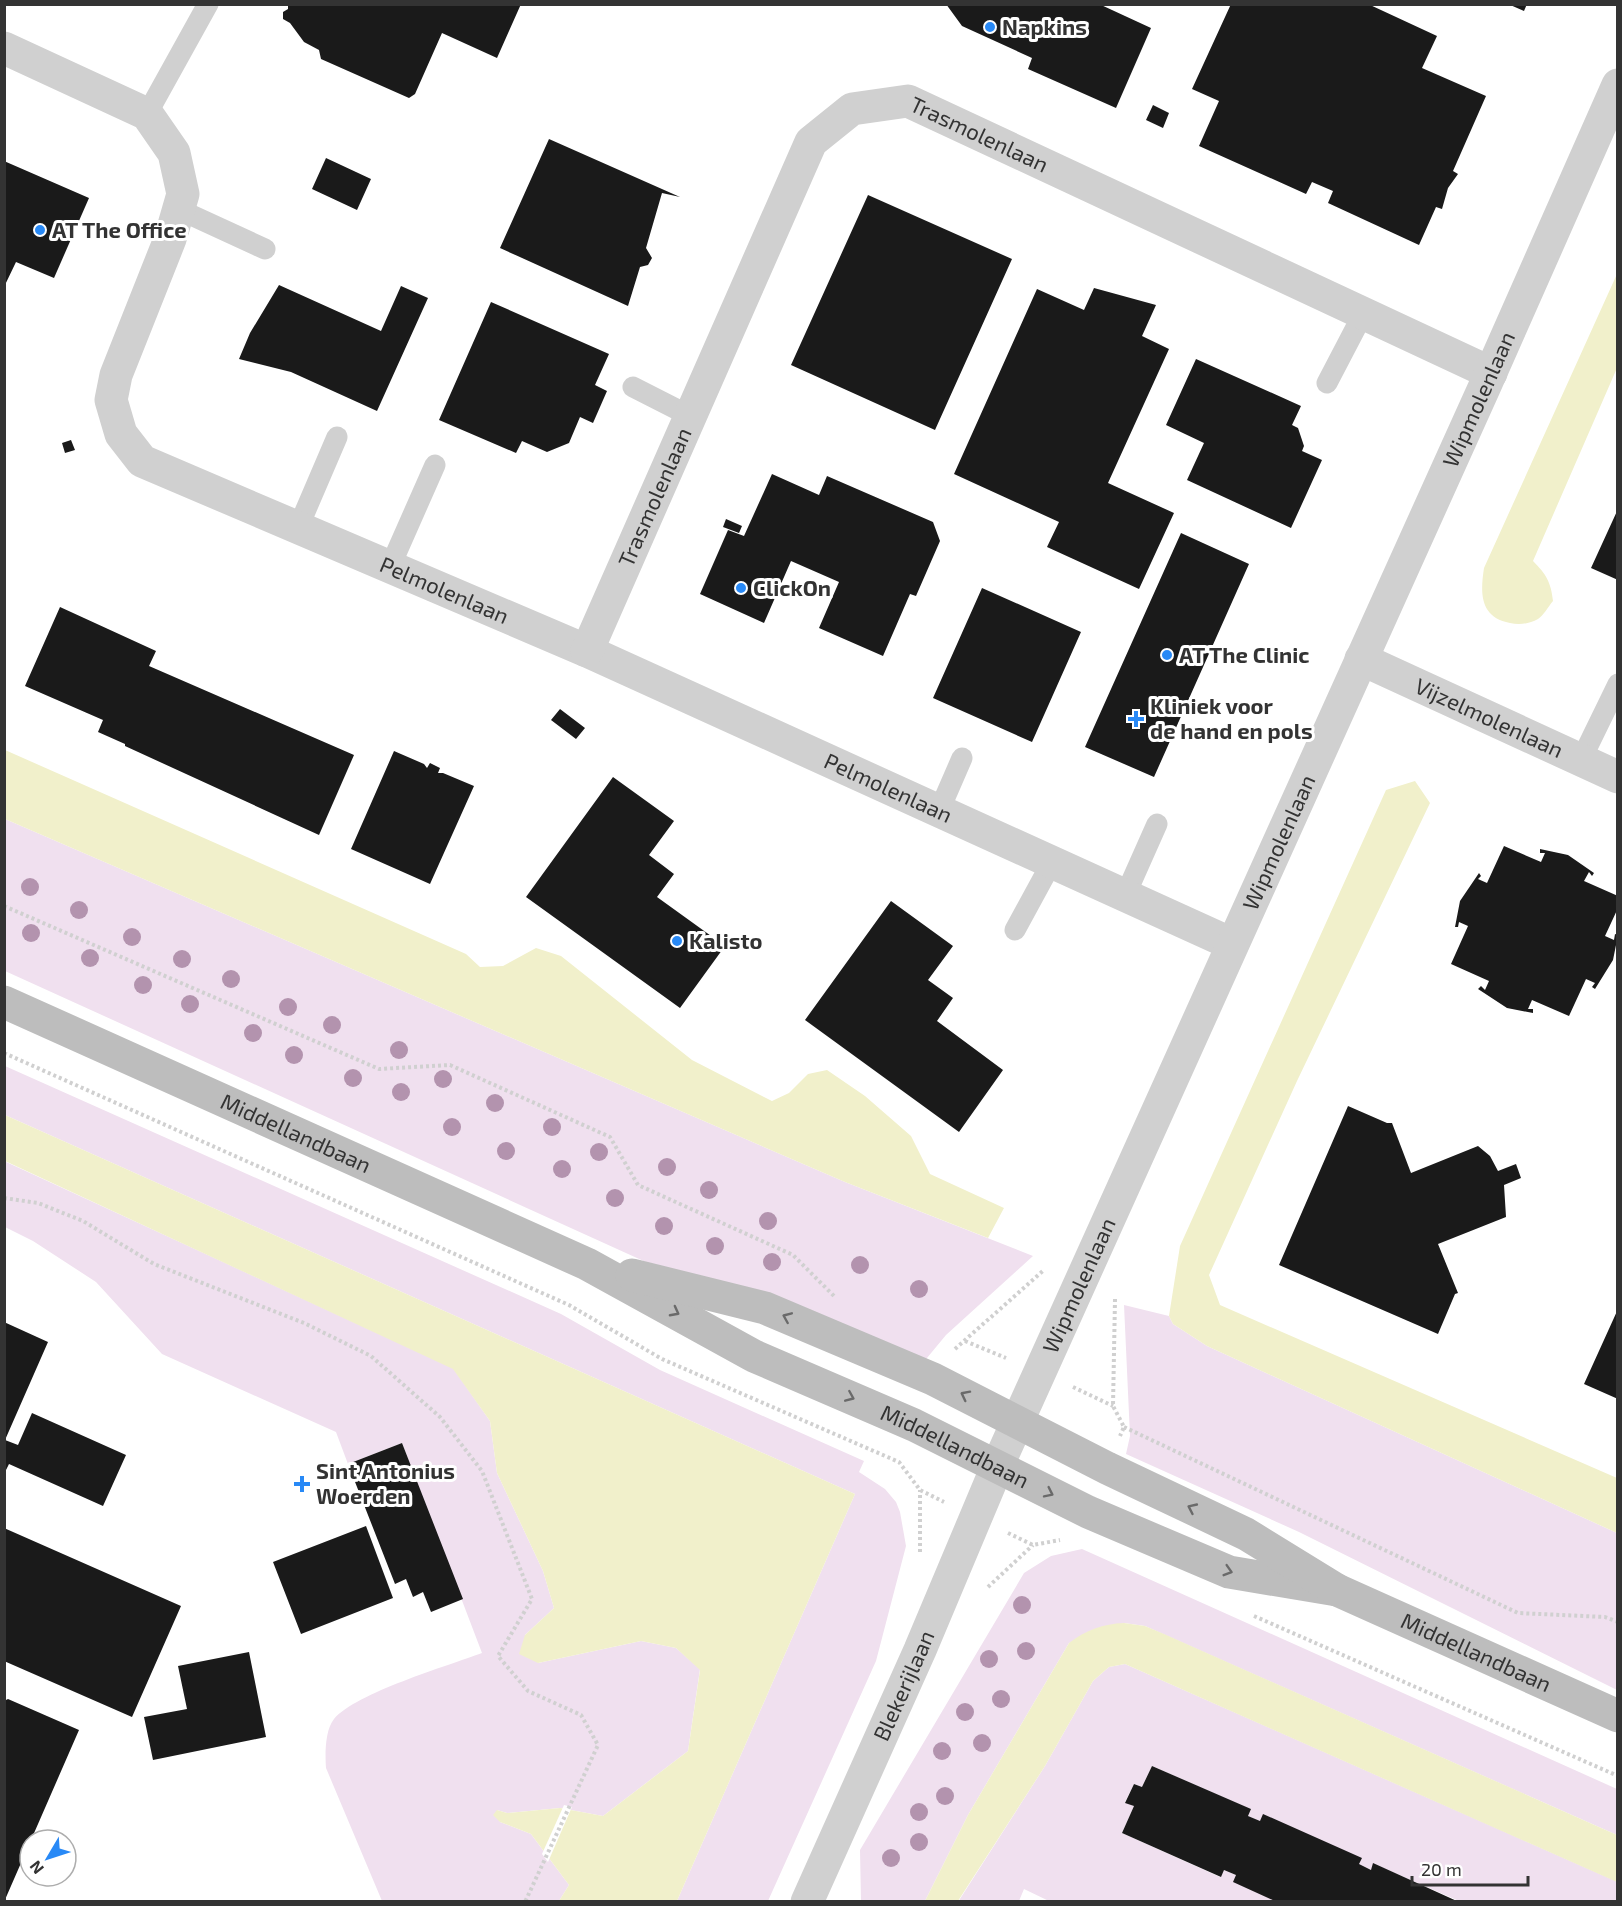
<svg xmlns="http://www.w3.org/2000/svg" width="1622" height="1906" font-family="'Exo 2',sans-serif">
  <rect width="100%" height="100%" fill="#fff"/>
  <path fill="#f0e0ef" d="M5 819 845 1182 1033 1256 946 1335 922 1364 659 1268 5 971Z
    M5 1066 561 1314 660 1370 864 1461 859 1472 885 1489 896 1502 900 1512 906 1546 876 1661 768 1901H677L855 1494 5 1115Z
    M4 1161 453 1368 490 1421 497 1473 543 1571 554 1608 525 1635 538 1663 641 1641 676 1648 700 1669 688 1751 603 1816 560 1808 507 1813 497 1810 500 1822 531 1834 569 1885 559 1901H382L326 1768C325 1754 325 1730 334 1719 356 1693 447 1666 482 1653L402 1443 348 1464 336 1432 162 1354 96 1282 33 1241 5 1227Z
    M1124 1305 1169 1316 1173 1324 1207 1346 1617 1533V1690L1299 1532 1126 1454 1130 1436Z
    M1082 1549 1617 1789V1835L1145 1626 1124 1623 1069 1643 968 1815 925 1901H861L860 1850 1024 1573 1051 1556Z
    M1125 1664 1618 1882 1617 1901H1459L1374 1864 1371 1870 1248 1816 1250 1809 1152 1766 1142 1787 1134 1784 1125 1802 1134 1806 1122 1833 1220 1877 1224 1870 1236 1875 1234 1882 1277 1901 1051 1902 1024 1889 1019 1901 958 1902 1045 1766 1093 1681 1109 1667Z"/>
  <path fill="#f1f0cb" d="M1617 274V368L1533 561C1546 574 1551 582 1553 601 1548 607 1543 616 1538 619 1529 624 1519 625 1510 623 1480 617 1480 594 1484 568Z
    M5 750 466 954 480 967 503 966 536 948 561 956 692 1060 772 1101 789 1093 808 1074 827 1070 865 1096 911 1136 930 1174 1004 1208 988 1238 845 1182 5 819Z
    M1415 781 1430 803 1297 1081 1209 1275 1220 1305 1617 1478V1533L1207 1346 1173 1324 1169 1316 1180 1246 1386 790Z
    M5 1115 855 1494 677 1901H559L569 1885 531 1834 500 1822 493 1815 497 1810 507 1813 560 1808 603 1816 688 1751 700 1670 676 1648 641 1641 538 1663 519 1654 525 1635 554 1608 543 1571 497 1473 490 1421 453 1369 5 1161Z
    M1124 1623 1145 1626 1164 1634 1617 1835V1882L1125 1664 1109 1667 1093 1681 1045 1766 958 1901H925L968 1815 1069 1643C1086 1630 1103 1624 1124 1623Z"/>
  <path fill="#fff" d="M564 1805 572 1807 548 1862 542 1854Z"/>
  <path fill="#1a1a1a" d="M288 4H521L497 58 442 33 415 94 409 98 321 59 319 50 304 42 290 23 283 19V12L288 9Z
    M946 4H1099L1151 28 1116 108 1028 69 1032 58 962 26Z
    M1231 4H1368L1437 36 1422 68 1486 96 1453 171 1458 174 1448 188 1442 209 1436 207 1419 245 1328 203 1333 191 1312 182 1306 194 1199 146 1219 101 1192 89Z
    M1508 4H1527L1524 11Z
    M1153 105 1169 113 1163 128 1146 120Z
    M549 139 680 197 662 193 646 248 652 258 648 265 640 267 628 306 500 248Z
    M326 158 371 179 357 210 312 189Z
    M4 161 89 198 54 278 16 262 4 287Z
    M868 195 1012 259 935 430 791 365Z
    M279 285 381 331 401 286 428 298 377 411 291 372 239 359 250 333Z
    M1094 288 1156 305 1142 336 1169 349 1108 483 1174 513 1139 589 1047 547 1059 522 954 474 1037 289 1084 310Z
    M491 302 609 354 595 385 607 391 593 423 580 417 569 443 547 452 522 441 516 453 439 420Z
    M1196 359 1301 406 1292 425 1298 428 1304 446 1302 451 1322 460 1291 528 1187 480 1204 443 1166 425Z
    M71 440 75 450 65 453 62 443Z
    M772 474 819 495 827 476 933 522 940 541 916 596 910 594 883 656 819 628 839 582 791 561 764 623 700 594 728 530 744 536Z
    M1618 509V580L1591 568Z
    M726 519 742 526 739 533 723 527Z
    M1181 533 1249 564 1154 777 1085 747Z
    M982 588 1081 632 1032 742 933 698Z
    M60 607 156 651 149 666 354 755 319 835 125 746V744L98 732 103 720 25 686Z
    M560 709 585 728 576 739 551 720Z
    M394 751 424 764 427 768 430 763 440 768 438 773H443L474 786 430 884 351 849Z
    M613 777 674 821 649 855 674 874 657 897 725 946 680 1008 526 897Z
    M1504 846 1541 862 1545 853H1540V849L1568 855 1594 873 1592 876 1589 872 1584 881 1618 896V908L1605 936 1614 940 1615 934 1618 935 1613 960 1595 989 1592 987 1595 983 1586 979 1569 1016 1532 1000 1528 1009H1533V1013L1507 1008 1478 989 1481 986 1485 990 1489 981 1451 964 1468 926 1459 922 1458 927H1455L1460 901 1479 873 1481 876 1478 879 1487 883Z
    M891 901 953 946 928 980 953 998 937 1021 1003 1070 959 1132 805 1020Z
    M1348 1106 1387 1123H1392L1411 1173 1478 1146 1490 1156 1498 1171 1516 1164 1521 1178 1504 1185 1506 1217 1438 1244 1458 1293 1455 1294 1438 1334 1279 1265Z
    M1618 1309V1399L1584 1384Z
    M4 1322 48 1342 5 1440 18 1445 32 1413 126 1455 103 1506 9 1464 4 1474Z
    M402 1443 463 1599 431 1612 423 1592 413 1597 406 1579 395 1584 348 1464Z
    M366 1526 393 1598 301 1634 273 1562Z
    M4 1528 181 1606 132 1717 4 1661Z
    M249 1652 266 1737 153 1760 144 1717 187 1709 178 1666Z
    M8 1699 79 1730 4 1902V1701Z
    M1152 1766 1251 1809 1248 1816 1260 1821 1263 1814 1362 1858 1359 1864 1371 1870 1373 1863 1459 1902H1277L1233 1882 1236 1875 1224 1870 1221 1877 1122 1833 1134 1806 1125 1803 1134 1784 1142 1787Z"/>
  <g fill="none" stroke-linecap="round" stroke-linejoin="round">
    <path stroke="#d0d0d0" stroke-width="4" stroke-dasharray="3 3" stroke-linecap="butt" d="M4 906 379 1069 450 1065 610 1137 638 1185 793 1255 834 1296
      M4 1053 569 1305 662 1359 899 1462 920 1490 944 1502
      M4 1198 38 1203 83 1221 154 1264 304 1323 371 1356 440 1417 482 1471 532 1599 498 1656 528 1691 581 1715 598 1745 525 1902
      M1115 1299 1113 1406 1124 1427 1120 1436
      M965 1341 1006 1358
      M955 1349 1044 1270
      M1073 1387 1113 1406
      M1124 1427 1518 1613 1605 1617 1618 1622
      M1008 1533 1033 1545 1060 1540
      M920 1552V1490
      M988 1587 1033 1545
      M1254 1616 1618 1776"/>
    <path stroke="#d0d0d0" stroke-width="21" d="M147 114 208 4
      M178 209 265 249
      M1327 383 1363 314
      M633 387 690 416
      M298 528 337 437
      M390 567 435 465
      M1581 760 1618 684
      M939 811 962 758
      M1125 896 1157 824
      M1015 930 1052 862"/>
    <g stroke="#d0d0d0" stroke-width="33">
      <path id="s1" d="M4 48 147 114 174 153 183 194 170 239 116 375 111 400 121 434 142 461 587 651 1232 944"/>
      <path id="s2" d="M587 651 811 142 852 109 908 101 1491 373"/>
      <path id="s3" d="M1361 659 1618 777"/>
      <path id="s4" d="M807 1902 920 1650 997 1467 1484 388 1618 85"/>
    </g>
    <g stroke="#bdbdbd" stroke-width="33">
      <path id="s5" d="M4 1002 587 1264 754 1356 914 1425 1088 1512 1229 1572 1337 1590"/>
      <path id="s6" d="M632 1275 765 1308 933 1379 1107 1468 1246 1534 1337 1590 1618 1716"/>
    </g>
  </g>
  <g fill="#b393ae">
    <circle cx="30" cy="887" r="9"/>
    <circle cx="79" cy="910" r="9"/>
    <circle cx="31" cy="933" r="9"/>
    <circle cx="132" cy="937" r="9"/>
    <circle cx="90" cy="958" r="9"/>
    <circle cx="182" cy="959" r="9"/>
    <circle cx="231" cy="979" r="9"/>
    <circle cx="143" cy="985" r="9"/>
    <circle cx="190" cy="1004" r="9"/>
    <circle cx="288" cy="1007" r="9"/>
    <circle cx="332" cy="1025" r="9"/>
    <circle cx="253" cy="1033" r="9"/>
    <circle cx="399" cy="1050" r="9"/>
    <circle cx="294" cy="1055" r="9"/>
    <circle cx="353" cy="1078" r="9"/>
    <circle cx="443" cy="1079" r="9"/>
    <circle cx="401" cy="1092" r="9"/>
    <circle cx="495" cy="1103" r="9"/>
    <circle cx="452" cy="1127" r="9"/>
    <circle cx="552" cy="1127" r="9"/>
    <circle cx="506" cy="1151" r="9"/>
    <circle cx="599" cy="1152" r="9"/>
    <circle cx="667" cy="1167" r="9"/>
    <circle cx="562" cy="1169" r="9"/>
    <circle cx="709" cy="1190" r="9"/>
    <circle cx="615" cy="1198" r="9"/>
    <circle cx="768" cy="1221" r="9"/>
    <circle cx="664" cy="1226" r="9"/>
    <circle cx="715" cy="1246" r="9"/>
    <circle cx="772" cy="1262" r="9"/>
    <circle cx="860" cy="1265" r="9"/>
    <circle cx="919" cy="1289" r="9"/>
    <circle cx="1022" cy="1605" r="9"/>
    <circle cx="1026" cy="1651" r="9"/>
    <circle cx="989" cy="1659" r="9"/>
    <circle cx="1001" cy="1699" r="9"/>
    <circle cx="965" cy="1712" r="9"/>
    <circle cx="982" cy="1743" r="9"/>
    <circle cx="942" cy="1751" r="9"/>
    <circle cx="945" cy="1796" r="9"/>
    <circle cx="919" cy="1812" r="9"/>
    <circle cx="919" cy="1842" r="9"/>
    <circle cx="891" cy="1858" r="9"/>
  </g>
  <defs><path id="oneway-chevron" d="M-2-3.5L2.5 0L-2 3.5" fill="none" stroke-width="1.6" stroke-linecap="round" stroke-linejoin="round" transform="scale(1.5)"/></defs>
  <g stroke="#6a6a6a">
    <use href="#oneway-chevron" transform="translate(675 1312) rotate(28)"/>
    <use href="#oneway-chevron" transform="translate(787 1317) rotate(-157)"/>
    <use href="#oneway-chevron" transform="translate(965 1395) rotate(-153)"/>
    <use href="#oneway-chevron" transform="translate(850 1397) rotate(23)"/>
    <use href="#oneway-chevron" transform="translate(1049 1493) rotate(26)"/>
    <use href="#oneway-chevron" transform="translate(1192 1508) rotate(-155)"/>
    <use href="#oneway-chevron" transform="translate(1228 1571) rotate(17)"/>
  </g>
  <g fill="#2889f6" stroke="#fff" stroke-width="2">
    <circle cx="990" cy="27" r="6"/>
    <circle cx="40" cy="230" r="6"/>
    <circle cx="741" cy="588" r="6"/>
    <circle cx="1167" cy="655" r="6"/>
    <path d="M1133 710h6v6h6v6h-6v6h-6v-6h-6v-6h6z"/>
    <circle cx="677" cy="941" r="6"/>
    <path d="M299 1475h6v6h6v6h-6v6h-6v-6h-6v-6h6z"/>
  </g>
  <g text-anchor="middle" stroke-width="6" stroke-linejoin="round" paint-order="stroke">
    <g font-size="22" font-weight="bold" fill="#333" stroke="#fff" text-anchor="start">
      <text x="1002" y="35">Napkins</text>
      <text x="52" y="238">AT The Office</text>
      <text x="753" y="596">ClickOn</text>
      <text x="1179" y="663">AT The Clinic</text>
      <text x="1150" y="714">Kliniek voor<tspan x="1150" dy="25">de hand en pols</tspan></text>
      <text x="689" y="949">Kalisto</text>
      <text x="316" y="1479">Sint Antonius<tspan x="316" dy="25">Woerden</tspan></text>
    </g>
    <g font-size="22" fill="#333" stroke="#fff">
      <text dy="8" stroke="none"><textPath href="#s2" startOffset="744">Trasmolenlaan</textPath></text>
      <text dy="8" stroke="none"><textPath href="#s4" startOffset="1646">Wipmolenlaan</textPath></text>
      <text dy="8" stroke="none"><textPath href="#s2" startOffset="168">Trasmolenlaan</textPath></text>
      <text dy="8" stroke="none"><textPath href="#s1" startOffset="864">Pelmolenlaan</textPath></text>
      <text dy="8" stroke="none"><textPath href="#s3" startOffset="141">Vijzelmolenlaan</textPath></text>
      <text dy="8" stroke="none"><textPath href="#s1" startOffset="1350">Pelmolenlaan</textPath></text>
      <text dy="8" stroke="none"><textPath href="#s4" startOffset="1160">Wipmolenlaan</textPath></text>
      <text dy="8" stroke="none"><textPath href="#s5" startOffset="320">Middellandbaan</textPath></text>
      <text dy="8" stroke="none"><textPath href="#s4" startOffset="674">Wipmolenlaan</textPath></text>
      <text dy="8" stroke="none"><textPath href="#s5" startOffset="1050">Middellandbaan</textPath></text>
      <text dy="8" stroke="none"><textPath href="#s6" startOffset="928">Middellandbaan</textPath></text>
      <text dy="8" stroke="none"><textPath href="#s4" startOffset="237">Blekerijlaan</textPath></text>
    </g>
  </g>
  <rect width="1622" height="1906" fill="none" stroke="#333333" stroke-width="12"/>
  <g transform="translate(48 1858) rotate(231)"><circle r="28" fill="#ffffff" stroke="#adadad" stroke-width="1.5"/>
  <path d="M0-4.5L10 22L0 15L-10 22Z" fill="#2889f6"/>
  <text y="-9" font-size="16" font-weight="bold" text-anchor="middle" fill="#333333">N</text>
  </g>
  <path d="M1412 1876v9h116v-9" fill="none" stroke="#333333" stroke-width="3"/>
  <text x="1421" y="1876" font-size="18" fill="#333333" stroke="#ffffff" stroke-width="4.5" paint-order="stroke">20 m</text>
</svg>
